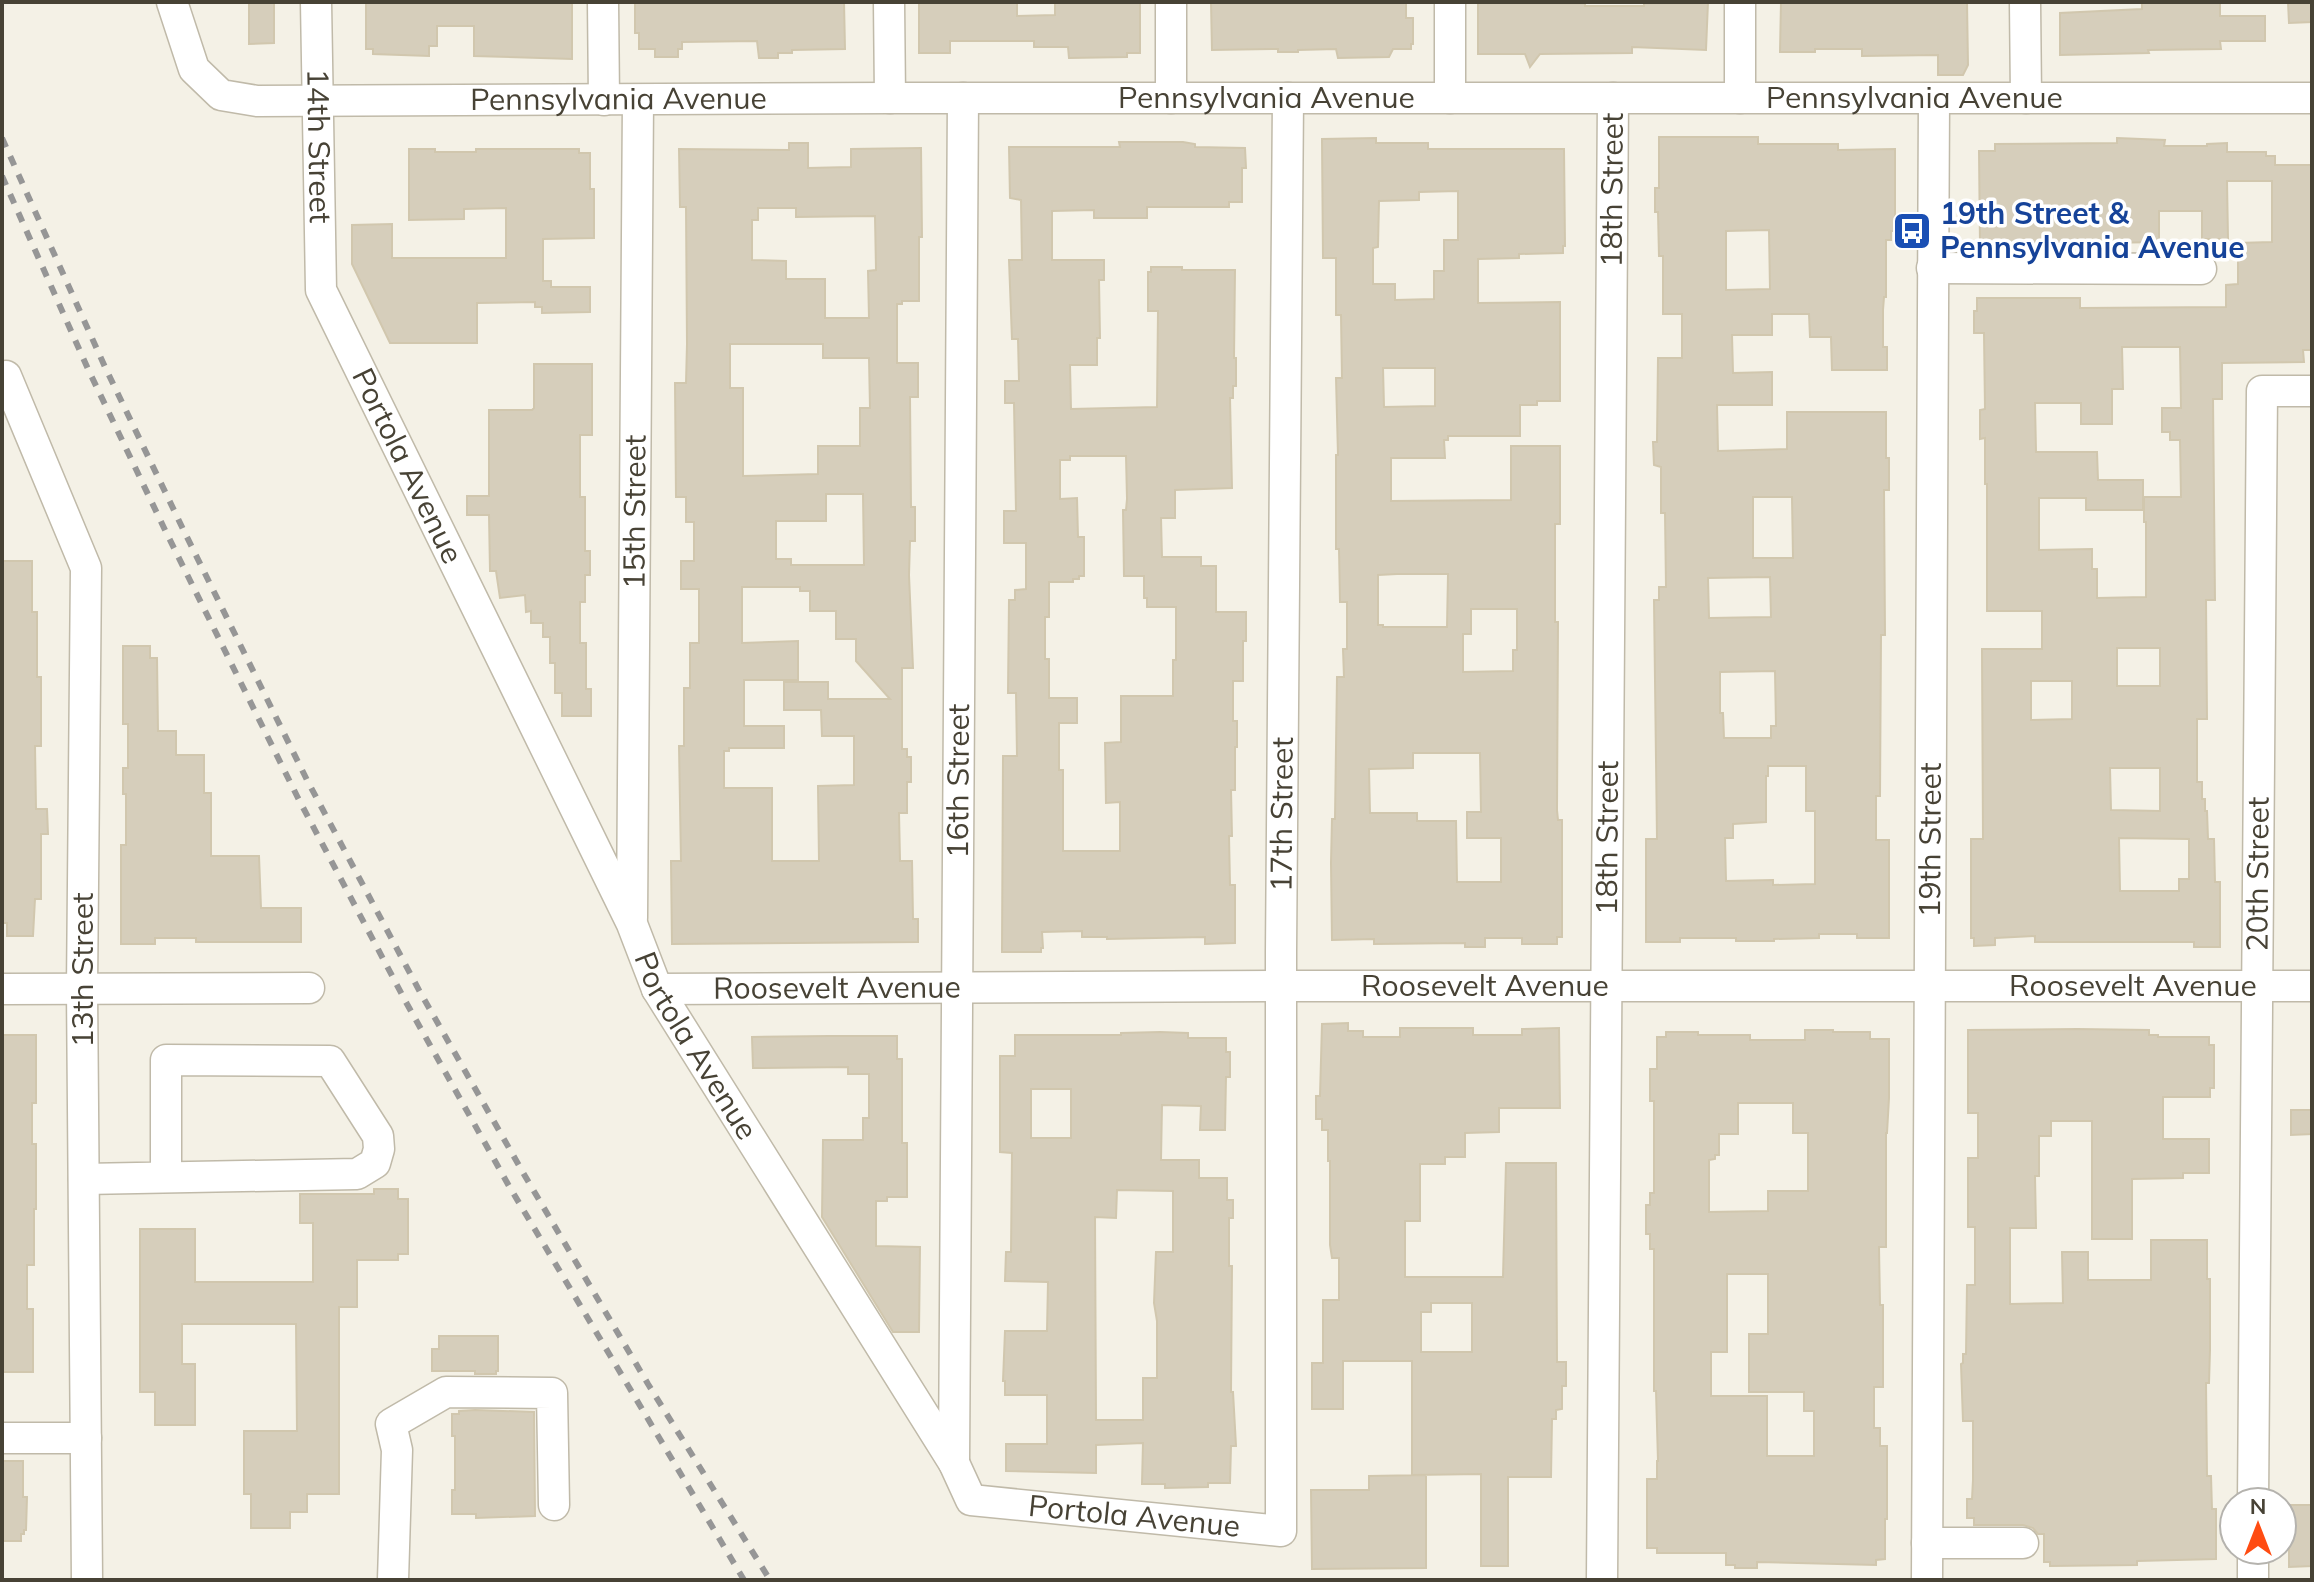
<svg xmlns="http://www.w3.org/2000/svg" width="2314" height="1582" font-family="Mulish,sans-serif">
  <rect width="100%" height="100%" fill="#f4f1e6"/>
  <path fill="#d6cebb" stroke="#d1c7ae" stroke-width="2" fill-rule="evenodd" d="M249 2H274V43L249 44Z
    M366 2H572V59L474 56V26H437V46H429V56L373 54V49H366Z
    M635 2H844L845 49 792 50V53H778V58H759L757 41 682 42V49H678V57H655V49H639V33H635Z
    M919 2H1017V16L1055 15V2H1140V53H1127V57L1069 58 1068 47H1034V41H950V53H919Z
    M1211 2H1406V18H1413V44H1411V49H1393L1389 57 1338 58 1336 49 1298 50V52H1278V49L1212 50Z
    M1478 2H1585V6H1644V2H1708L1706 50 1632 47V53L1540 54 1530 67 1525 54H1478Z
    M1781 2H1967L1968 65 1963 75H1938V55L1862 56V49H1815V52H1780Z
    M2142 2H2220V16H2265V41H2220L2221 49 2148 50 2149 53 2060 55V13L2142 9Z
    M2288 2H2312V22L2289 23Z
    M1659 137H1758V144H1838V150L1895 149V231H1891V240H1886V297H1884L1883 310V347H1887V370H1832L1831 337H1810L1809 314H1772V335H1732L1733 373 1772 372V405H1717L1718 451 1787 449V412H1886V458H1889V490H1884L1885 635H1881L1880 796H1876V840H1889V938H1857V934H1819V938L1774 939V941H1736V938H1680V942H1646V839H1657L1654 600H1659V587H1666L1665 513H1661V467L1654 465 1653 442H1657L1658 358H1682V314H1663V256H1659L1658 212H1655V188H1659ZM1769 230 1770 289 1726 290V231ZM1753 497H1792L1793 558H1753ZM1770 577 1771 617 1709 618 1708 578ZM1775 671 1776 726H1771V738H1724L1723 713H1720V672ZM1768 766H1806V811H1815V884L1773 885V880L1726 881 1725 838H1733V824L1766 822V776H1768Z
    M1376 138V143H1428V149H1564L1565 246H1563V253L1519 254V258L1478 259V303L1560 302V401H1537V405H1520V436H1448V440H1444L1445 458H1391V501L1511 500V446H1560V524H1555V622H1558L1557 810 1558 820H1562V937H1557V944H1522V938H1485V947H1465V943L1374 944V939L1332 940 1331 863 1332 819H1335L1337 677H1344L1343 649H1347V602H1340L1339 549H1336V455H1338L1336 378H1342L1341 315H1336V258H1323L1322 139ZM1458 191V240H1444V271H1434V299L1395 300V284H1373V248L1378 247 1379 201 1419 200V192ZM1383 368H1435V406L1384 407ZM1397 574H1448L1447 627H1383V625H1378V575ZM1471 609H1517V650H1513V671L1463 672V634H1471ZM1413 753H1480L1481 812H1467V838H1501V882H1457L1456 821H1417V813H1370L1369 769 1413 768Z
    M2117 138 2165 140 2164 146H2207V144L2227 143V152H2266V156H2275V165H2312V350H2303L2304 362 2222 363V399H2213L2215 600H2206L2207 719H2197V782H2202V799H2205V811H2207L2208 839H2214L2215 882H2220V947H2194V942H2035V936L1995 938V945L1974 946V938H1971V839H1983L1982 649H2042V611H1987V484H1985V438L1980 439V410L1985 409 1984 333H1974V311H1977V298H2080V308L2226 307V285L2238 284V243L2272 242V181H2227L2228 239H2202V211H2159V242L1980 245 1979 151H1995V144L2117 143ZM2122 347H2180L2181 408H2162V432H2170V440H2180L2181 497H2144V522H2146V597L2097 598V569H2092V549L2039 550V498H2086V510H2143V480H2098L2097 452H2036L2035 403H2081V424H2112V389H2123ZM2117 648H2160V686H2117ZM2031 681H2072V719L2031 720ZM2110 768H2160V811L2111 810ZM2119 838 2189 839V879H2179V891H2120Z
    M1119 142H1183L1195 144V147L1245 148 1246 168H1242V202H1229V207H1147V218H1094V210L1052 211V260H1104V280H1099L1100 338H1097V365H1070L1071 409 1157 407 1158 311H1148V272H1151V267H1182V270H1235L1234 358H1236V386H1233V398H1230L1232 488 1175 490V518H1161L1162 557H1201V566H1216V612H1246V641H1243V681H1233V721H1237V747H1235V790H1231L1232 836H1229L1230 885H1235V943L1205 944V937L1107 939V937H1082V931L1042 932 1043 948H1041V952H1002L1003 756H1017L1016 693H1008L1009 600H1015V590L1026 589V543H1004V511H1016L1014 403H1005V381H1019L1018 339H1012L1009 260H1022L1021 200 1010 198 1009 147H1120ZM1070 456H1126L1127 499 1126 510H1123L1124 576H1144V598H1147V607H1176V660H1173V696H1121V742L1105 743 1106 803 1120 802V851H1063V770H1059V723H1077V698H1049V659H1045V617H1049V582H1073V579H1079V576H1084V537H1078L1077 498 1060 499V460H1070Z
    M789 143H808V168L851 167V149L921 148 922 237H919V301H902V304H897V363H918V397H910L911 507H915V541H910L909 575 913 668H902V749H907V757H911V782H907V813H899L900 861H912L913 919H918V942L672 944 671 861H681L679 746H684V688H690V643H699V589H681V561H694V522H686V497H676L675 383H686L687 344 686 207H680L679 149 789 150ZM758 208H796V217L875 216 876 270 868 271 869 318H825V279H786V261L752 260V220H758ZM730 344H823V358H869L870 408H860V446H818V474L743 476V388H730ZM826 494H863L864 565H791V559H776V521H826ZM742 587H800V591H810V611H836V639H856V661L890 699H828V682H784V710H821L822 736H854V785L818 786 819 861H772V788H724V751H729V748H784V726H744V680H798V641L742 643Z
    M409 149H435V152H476V149H579V153H590V189H594V238L543 239V281H551V287H590V312L542 313V307H535V302L477 303V343H390L352 264V225L392 224V258H506V208L464 209V219L409 220Z
    M534 364H592V435H580V497H585V551H590V575H585V602H580V643H586V689H591V716H562V693H555V663H550V637H543V623H531V611L526 612 525 595 500 598 496 571H490L489 515H467V496H489V410H532L534 408Z
    M2 561H32V612H37V677H41V746H35L36 809H47L48 834H41V899H35L33 936H7V923H2Z
    M123 646H150V658H157L158 731H176V755H204V793H211V856H259L261 908H301V942H196V938H155V944H121V845H126V794H123V768H128V724H123Z
    M1348 1023V1031H1363V1037H1400V1028H1473V1035H1522V1029L1559 1028 1560 1108H1499V1132L1465 1133V1157H1445V1164H1420V1221H1405V1277H1503L1506 1163H1556L1557 1362H1566V1386H1562V1409L1556 1410V1419H1552L1551 1477H1508V1566H1481V1474L1412 1475V1361H1343V1409H1312V1363H1323V1300H1339V1258H1332L1330 1245V1161H1328V1130H1322V1119H1316V1096H1320L1322 1024ZM1431 1303H1472V1352H1421V1312H1431Z
    M2077 1029 2149 1030V1035H2158V1037H2209V1045H2214V1088H2210V1097H2163V1139H2209V1173H2183V1178L2132 1179V1239H2092V1121H2051V1136H2039V1176H2035L2036 1228H2010V1304L2063 1303 2062 1252H2088V1280H2151V1240H2207V1279H2210V1350L2209 1383H2206L2207 1476H2211L2212 1509H2216V1559L2137 1561V1565L2050 1566V1562H2044V1534H2038L2033 1528 2023 1525H1974V1518H1967V1499H1972L1973 1480V1421H1963L1961 1364 1963 1363V1354H1966L1967 1285H1975V1227H1968V1158H1978V1113H1968V1030Z
    M1805 1030H1833V1032H1870V1039H1889V1098L1887 1133H1886V1247H1879L1880 1305H1883V1387H1874V1428H1880V1446H1887V1519H1885V1559L1876 1560V1565L1757 1562V1568H1735V1565H1726V1553H1657V1548H1647V1479H1657V1461H1658L1656 1391H1654V1249H1650V1234H1646V1205H1650V1193H1654V1101H1650V1069H1657V1037H1666V1032H1698V1035H1750V1040H1805ZM1738 1103H1793V1133H1808V1191H1768V1211L1709 1212V1160L1715 1159V1155H1719V1134H1738ZM1727 1274H1768V1334H1749V1392H1804V1411H1814V1456H1767V1396H1711V1352H1727Z
    M1160 1032 1188 1033V1038H1226V1052H1230V1077H1226L1225 1130H1200L1201 1106 1162 1105 1161 1160H1199V1178H1227V1200H1233V1218H1229V1266H1232L1231 1392H1233L1236 1446H1231L1230 1483H1208V1487L1165 1488V1484H1142L1143 1443 1096 1445V1473L1006 1471V1444H1047V1395H1005V1381H1003L1005 1331H1047L1048 1282 1005 1281 1006 1252H1011L1012 1153 1000 1152V1056H1015V1035H1121V1033ZM1031 1089H1071V1138H1031ZM1117 1190 1173 1191V1252H1156L1154 1303 1157 1321V1378H1143V1420H1096L1095 1217 1116 1218Z
    M2 1035H36V1103H32V1144H36V1209H34V1265H27V1309H33V1372H2Z
    M829 1036H897V1059H902V1143H907V1197H887V1201H876V1246L920 1247 919 1332H893L822 1217 823 1140H863V1118H869V1074H848V1067L753 1068 752 1037Z
    M2291 1110H2312V1134L2291 1135Z
    M374 1189H398V1199H408V1254H398V1260H357V1307H339V1494H307V1512H290V1528H251V1494H244V1431H297L296 1324H182V1364H195V1425H155V1392H140V1229H195V1282H313V1223H300V1194H374Z
    M439 1336H498V1371H496V1374H475V1371H432V1349H439Z
    M475 1410 534 1412 535 1516 476 1518V1514H452V1490H455V1436H452V1414H459V1411Z
    M2 1461H23V1497H27L26 1530H24V1534H21V1541H2Z
    M1426 1475V1568L1312 1569 1311 1490H1369V1476Z
    M2289 1505H2312V1566L2289 1567Z"/>
  <g fill="none" stroke-linecap="round" stroke-linejoin="round">
    <g stroke="#c0baa9" stroke-width="33">
      <g id="minor">
        <path id="s1" d="M172 2 194 69 221 95 257 101 890 98H2312"/>
        <path id="s2" d="M316 2 321 290 632 924 657 989 954 1463 971 1500 1281 1531V952L1288 98"/>
        <path d="M603 2 604 100"/>
        <path d="M889 2 890 98"/>
        <path d="M1171 2V98"/>
        <path d="M1740 2V98"/>
        <path d="M2025 2 2026 98"/>
        <path d="M1450 98V2"/>
        <path d="M1932 268 2201 269"/>
        <path d="M6 376 86 568 82 989 87 1580"/>
        <path id="s3" d="M632 918 638 100"/>
        <path d="M2 989 309 988"/>
        <path id="s4" d="M657 989 1281 986H2312"/>
        <path d="M84 1179 357 1174 375 1163 379 1149 378 1136 330 1061 166 1060V1177"/>
        <path d="M2 1438H86"/>
        <path id="s5" d="M954 1463 963 98"/>
        <path id="s6" d="M2253 1502 2262 391H2312"/>
        <path d="M1927 1543H2023"/>
        <path d="M393 1580 397 1450 391 1424 446 1392 552 1393 554 1505"/>
        <path id="s7" d="M1602 1580 1613 98"/>
        <path id="s8" d="M1927 1580 1934 99"/>
        <path d="M2253 1580V1550"/>
      </g>
    </g>
    <use href="#minor" stroke="#fff" stroke-width="30"/>
    <path stroke="#969696" stroke-width="6" stroke-dasharray="10 10" stroke-linecap="butt" d="M2 138 105 367 183 529 307 780 420 992 525 1176 648 1384 770 1580
      M2 176 88 369 166 532 298 798 407 1004 509 1186 744 1580"/>
  </g>
  <defs>
    <g id="bus-square" transform="scale(2)"><rect x="-9" y="-9" width="18" height="18" rx="4" fill="#1a4fb4" stroke="#fff"/><path d="M-5-6H5V4H4V6H2V4H-2V6H-4V4H-5ZM-3.5-4V0h7V-4ZM-3.5 1.2v1.5H-2V1.2ZM2 1.2v1.5H3.5V1.2Z" fill="#fff"/></g>
  </defs>
  <g fill-rule="evenodd">
    <use href="#bus-square" x="1912" y="231"/>
  </g>
  <g text-anchor="middle" stroke-width="7" stroke-linejoin="round" paint-order="stroke">
    <g font-size="30" fill="#474235" stroke="#fff">
      <text dy="10" stroke="none"><textPath href="#s1" startOffset="1154">Pennsylvania Avenue</textPath></text>
      <text dy="10" stroke="none"><textPath href="#s1" startOffset="1802">Pennsylvania Avenue</textPath></text>
      <text dy="10" stroke="none"><textPath href="#s1" startOffset="506">Pennsylvania Avenue</textPath></text>
      <text dy="10" stroke="none"><textPath href="#s2" startOffset="144">14th Street</textPath></text>
      <text dy="10" stroke="none"><textPath href="#s7" startOffset="1390">18th Street</textPath></text>
      <text dy="10" stroke="none"><textPath href="#s2" startOffset="484">Portola Avenue</textPath></text>
      <text dy="10" stroke="none"><textPath href="#s3" startOffset="406">15th Street</textPath></text>
      <text dy="10" stroke="none"><textPath href="#s5" startOffset="682">16th Street</textPath></text>
      <text dy="10" stroke="none"><textPath href="#s2" startOffset="2692">17th Street</textPath></text>
      <text dy="10" stroke="none"><textPath href="#s7" startOffset="742">18th Street</textPath></text>
      <text dy="10" stroke="none"><textPath href="#s8" startOffset="740">19th Street</textPath></text>
      <text dy="10" stroke="none"><textPath href="#s6" startOffset="628">20th Street</textPath></text>
      <text transform="translate(83 970) rotate(-90)" y="10">13th Street</text>
      <text dy="10" stroke="none"><textPath href="#s4" startOffset="828">Roosevelt Avenue</textPath></text>
      <text dy="10" stroke="none"><textPath href="#s4" startOffset="1476">Roosevelt Avenue</textPath></text>
      <text dy="10" stroke="none"><textPath href="#s4" startOffset="180">Roosevelt Avenue</textPath></text>
      <text dy="10" stroke="none"><textPath href="#s2" startOffset="1132">Portola Avenue</textPath></text>
      <text dy="10" stroke="none"><textPath href="#s2" startOffset="1828">Portola Avenue</textPath></text>
    </g>
    <g font-size="30" font-weight="bold" fill="#164399" stroke="#fff" text-anchor="start">
      <text x="1940" y="224">19th Street &amp;<tspan x="1940" dy="34">Pennsylvania Avenue</tspan></text>
    </g>
  </g>
  <rect width="2314" height="1582" fill="none" stroke="#474235" stroke-width="8"/>
  <g transform="translate(2258 1526)"><circle r="38" fill="#ffffff" stroke="#b5b3ae" stroke-width="2"/>
  <path d="M0-6L14 30L0 20L-14 30Z" fill="#ff4c12"/>
  <text y="-12" font-size="22" font-weight="bold" text-anchor="middle" fill="#474235">N</text>
  </g>
</svg>
